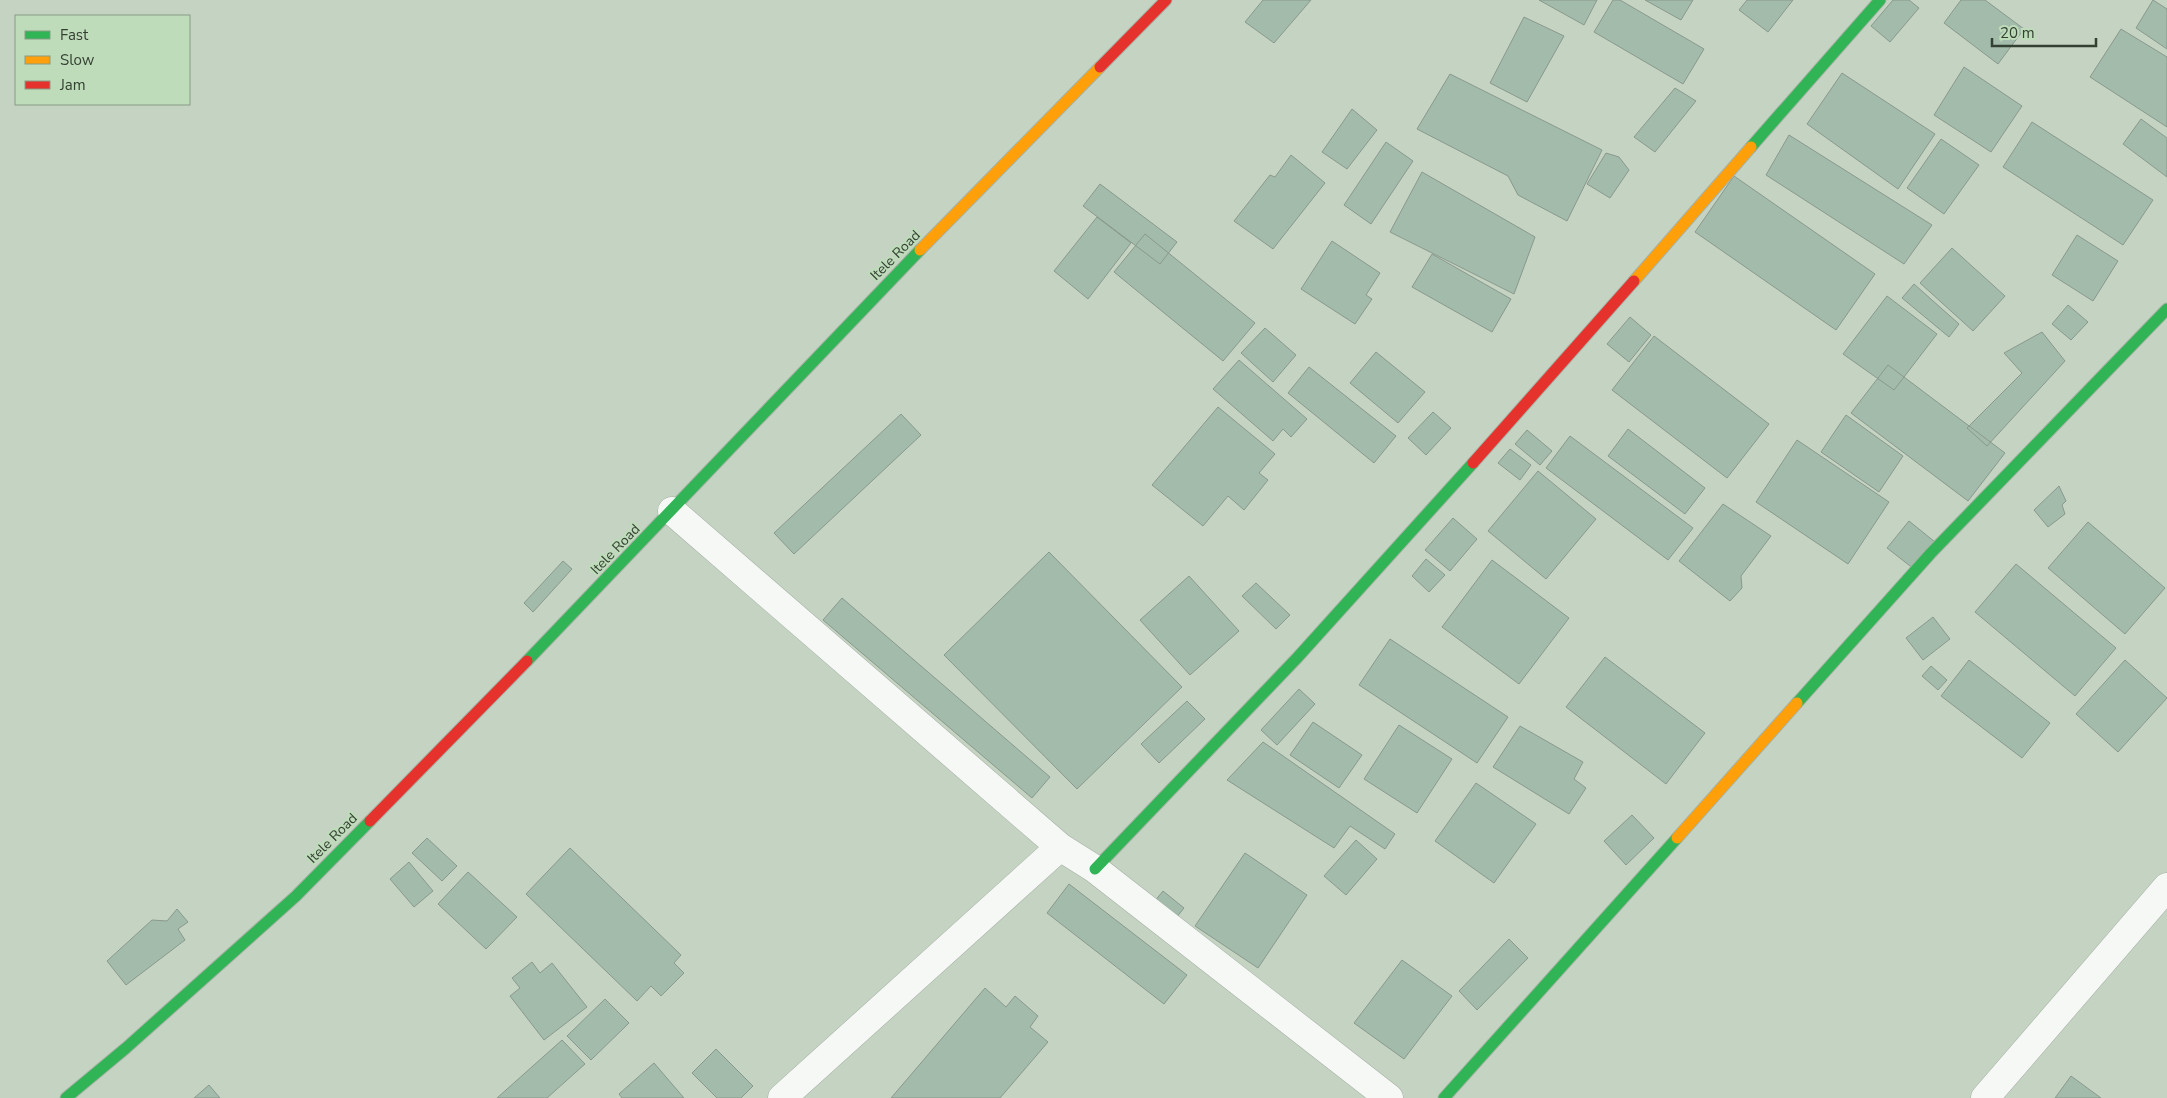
<svg xmlns="http://www.w3.org/2000/svg" width="2167" height="1098" font-family="'Nunito Sans',sans-serif">
  <rect width="100%" height="100%" fill="#c4d3c2"/>
  <path fill="#a2bbab" stroke="#8a998d" d="M1263 0H1311L1274 43 1245 22Z
    M1539 0H1597L1584 25Z
    M1613 0H1620L1704 49 1683 84 1594 32Z
    M1645 0H1693L1681 20Z
    M1747 0H1793L1768 32 1739 10Z
    M1893 0H1909L1919 8 1890 42 1871 26Z
    M1961 0H1985L2024 29 1998 64 1944 23Z
    M2153 0 2167 9V49L2136 28Z
    M1524 17 1564 36 1527 102 1490 83Z
    M2121 29 2167 57V127L2090 77Z
    M1964 67 2022 106 1991 152 1934 115Z
    M1842 73 1935 134 1898 189 1807 124Z
    M1450 74 1602 150 1567 221 1518 195 1508 176 1417 129Z
    M1675 88 1696 101 1655 152 1634 137Z
    M1352 109 1377 130 1347 169 1322 152Z
    M2141 119 2167 138V177L2123 144Z
    M2032 122 2153 200 2123 245 2003 167Z
    M1789 135 1932 225 1904 264 1766 175Z
    M1941 139 1979 165 1944 214 1907 188Z
    M1386 142 1413 161 1371 224 1344 205Z
    M1606 153 1619 157 1629 170 1610 198 1587 184Z
    M1291 155 1325 183 1273 249 1234 221 1270 175 1275 177Z
    M1422 172 1535 237 1514 294 1390 232Z
    M1734 176 1875 274 1836 330 1695 232Z
    M1100 184 1177 242 1160 264 1083 206Z
    M1097 217 1131 243 1088 299 1054 271Z
    M1145 234 1255 323 1223 361 1114 272Z
    M2077 235 2118 261 2093 301 2052 275Z
    M1332 241 1380 273 1366 295 1372 299 1355 324 1301 289Z
    M1952 248 2005 296 1973 331 1920 283Z
    M1432 254 1511 299 1492 332 1412 287Z
    M1914 284 1959 324 1949 337 1902 298Z
    M1887 296 1937 334 1894 390 1843 354Z
    M2068 305 2088 322 2071 340 2052 324Z
    M1630 317 1651 335 1629 362 1607 344Z
    M1265 328 1296 355 1273 382 1241 353Z
    M2042 332 2065 361 1987 446 1967 428 2022 373 2004 353Z
    M1654 336 1769 424 1727 478 1612 390Z
    M1376 352 1425 392 1398 423 1350 383Z
    M1239 360 1307 419 1291 437 1283 429 1273 441 1213 389Z
    M1888 365 2005 453 1968 501 1851 413Z
    M1309 367 1396 436 1374 463 1288 393Z
    M1218 407 1275 454 1259 473 1268 480 1244 510 1228 496 1203 526 1152 485Z
    M1433 412 1451 428 1426 455 1408 438Z
    M901 414 921 435 794 554 774 533Z
    M1846 415 1903 456 1879 492 1821 452Z
    M1628 429 1705 488 1685 514 1608 456Z
    M1527 430 1552 451 1540 465 1515 444Z
    M1570 436 1693 528 1668 560 1546 468Z
    M1797 440 1889 502 1848 564 1756 502Z
    M1510 449 1531 465 1520 480 1498 463Z
    M1538 471 1596 519 1546 579 1488 531Z
    M2059 486 2066 501 2062 505 2065 514 2048 527 2034 510Z
    M1723 504 1771 536 1741 576 1742 588 1730 601 1679 561Z
    M1453 518 1477 539 1450 571 1425 550Z
    M1909 521 1935 542 1914 569 1887 548Z
    M2088 522 2165 588 2125 634 2048 568Z
    M1049 552 1182 687 1077 789 944 655Z
    M1426 559 1445 575 1429 592 1412 576Z
    M1492 560 1569 618 1519 684 1442 627Z
    M563 561 572 569 533 612 524 603Z
    M2016 564 2116 648 2075 696 1975 612Z
    M1189 576 1239 631 1190 675 1140 620Z
    M1256 583 1290 615 1276 629 1242 596Z
    M842 598 1050 777 1032 798 823 620Z
    M1933 617 1950 639 1923 660 1906 638Z
    M1390 639 1508 717 1477 763 1359 685Z
    M1605 657 1705 733 1666 784 1566 707Z
    M1969 660 2050 723 2022 758 1941 696Z
    M2125 660 2167 698 2118 752 2076 714Z
    M1931 666 1947 680 1938 690 1922 676Z
    M1299 689 1315 704 1277 745 1261 730Z
    M1187 701 1205 719 1159 763 1141 744Z
    M1313 722 1362 755 1339 788 1290 755Z
    M1399 725 1452 759 1417 813 1364 779Z
    M1520 726 1583 762 1574 779 1586 788 1569 814 1493 767Z
    M1263 742 1395 834 1385 849 1350 826 1334 848 1227 780Z
    M1476 783 1536 824 1494 883 1435 841Z
    M1632 815 1654 838 1626 865 1604 841Z
    M427 838 457 866 442 881 412 853Z
    M1356 840 1377 859 1346 895 1324 876Z
    M570 848 681 955 674 963 684 973 661 996 651 986 637 1001 526 894Z
    M1245 853 1307 895 1258 968 1195 926Z
    M409 862 433 891 414 907 390 879Z
    M468 872 517 917 486 949 438 904Z
    M1069 884 1187 975 1164 1004 1047 913Z
    M1163 891 1184 908 1176 918 1154 902Z
    M177 909 188 922 178 929 185 940 126 985 107 961 152 920 167 921Z
    M1509 939 1528 958 1477 1010 1459 991Z
    M1402 960 1452 996 1404 1059 1354 1023Z
    M532 962 540 973 552 963 587 1007 544 1040 510 996 520 988 512 978Z
    M985 988 1006 1007 1015 996 1038 1016 1030 1027 1048 1042 1000 1098H891Z
    M605 999 629 1023 591 1060 567 1036Z
    M562 1040 585 1064 547 1098H497Z
    M716 1049 753 1086 741 1098H717L692 1073Z
    M654 1063 684 1098H622L619 1094Z
    M2071 1076 2101 1098H2055Z
    M209 1085 220 1098H194Z"/>
  <g fill="none" stroke-linecap="round" stroke-linejoin="round">
    <g stroke="#a5b1a3" stroke-width="29">
      <path id="street" d="M672 511 1060 847 1095 869 1389 1098
        M782 1098 1060 847
        M1985 1098 2167 887"/>
    </g>
    <g stroke="#a5b1a3" stroke-width="13">
      <path id="fast" d="M1751 147 1880 0
        M527 661 920 250
        M1797 703 1931 553 2167 309
        M1095 869 1297 658 1473 463
        M66 1098 126 1048 296 896 370 821
        M1444 1098 1677 838"/>
    </g>
    <g stroke="#a5b1a3" stroke-width="13">
      <path id="slow" d="M920 250 1100 67
        M1634 281 1751 147
        M1677 838 1797 703"/>
    </g>
    <g stroke="#a5b1a3" stroke-width="13">
      <path id="jam" d="M1100 67 1166 0
        M1473 463 1634 281
        M370 821 527 661"/>
    </g>
    <use href="#street" stroke="#f6f8f6" stroke-width="28"/>
    <use href="#fast" stroke="#30b455" stroke-width="11"/>
    <use href="#slow" stroke="#ff9f0a" stroke-width="11"/>
    <use href="#jam" stroke="#e5322d" stroke-width="11"/>
  </g>
  <g text-anchor="middle" stroke-width="4.5" stroke-linejoin="round" paint-order="stroke">
    <g font-size="14" fill="#344032" stroke="#bedbba">
      <text transform="translate(895 255) rotate(-45)" y="5">Itele Road</text>
      <text transform="translate(615 549) rotate(-46)" y="5">Itele Road</text>
      <text transform="translate(332 838) rotate(-45)" y="5">Itele Road</text>
    </g>
  </g>
  <rect x="15" y="15" width="175" height="90" fill="#bedbba" stroke="#879d84"/>
  <rect x="25" y="31" width="25" height="8" fill="#30b455" stroke="#879d84"/>
  <text x="60" y="40" font-size="15" fill="#344032">Fast</text>
  <rect x="25" y="56" width="25" height="8" fill="#ff9f0a" stroke="#879d84"/>
  <text x="60" y="65" font-size="15" fill="#344032">Slow</text>
  <rect x="25" y="81" width="25" height="8" fill="#e5322d" stroke="#879d84"/>
  <text x="60" y="90" font-size="15" fill="#344032">Jam</text>
  <path d="M1992 38v8h104v-8" fill="none" stroke="#344032" stroke-width="2.5"/>
  <text x="2000" y="38" font-size="15" fill="#344032" stroke="#bedbba" stroke-width="4" paint-order="stroke">20 m</text>
</svg>
